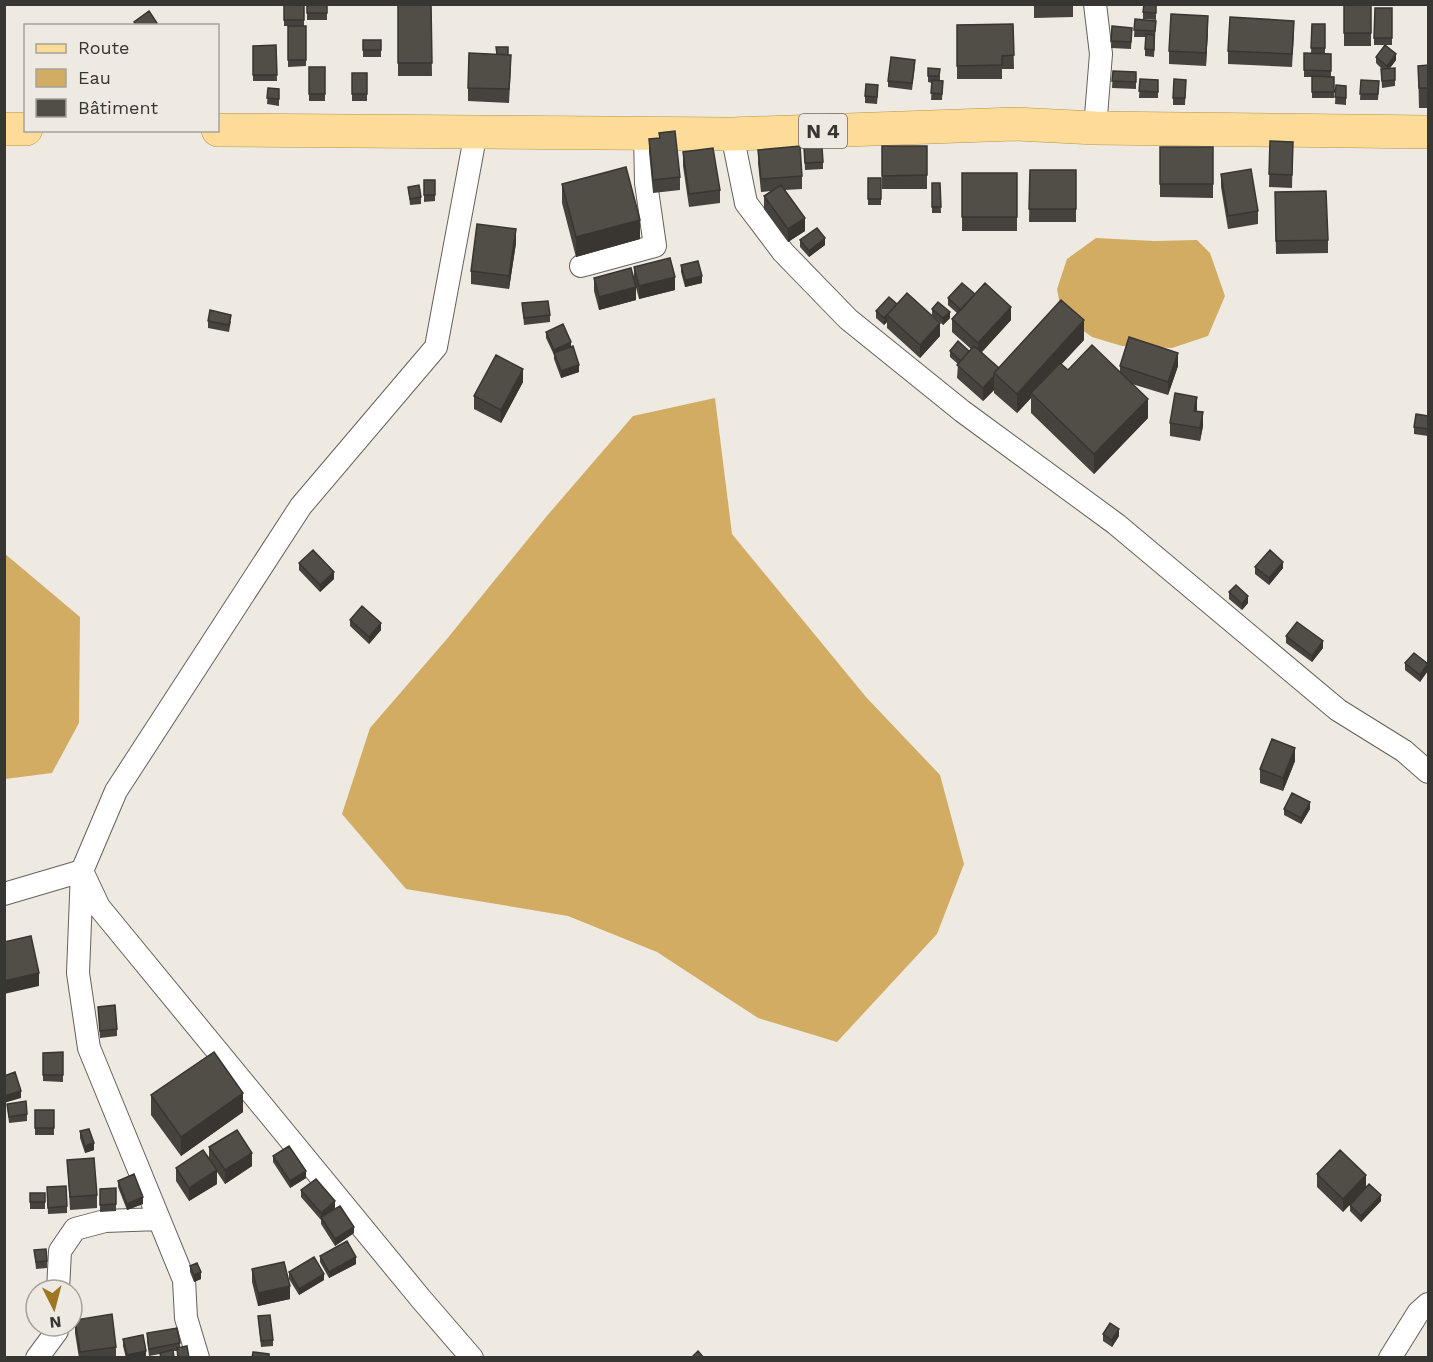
<svg xmlns="http://www.w3.org/2000/svg" width="1433" height="1362" font-family="'Work Sans',sans-serif">
  <rect width="100%" height="100%" fill="#eeeae2"/>
  <path fill="#d2ac63" d="M1096 238 1154 241 1197 240 1210 253 1225 296 1208 336 1172 348 1122 346 1092 337 1062 316 1057 289 1067 259Z
    M715 398 732 534 866 697 940 775 964 864 937 934 837 1042 758 1018 657 952 568 916 406 889 342 814 370 728 446 640 546 517 633 416Z
    M4 553 80 617 79 723 52 773 5 779Z"/>
  <g fill="none" stroke-linecap="round" stroke-linejoin="round">
    <g stroke="#65615b" stroke-width="24">
      <path id="minor" d="M1095 4 1101 54 1095 128
        M732 134 746 203 783 252 848 319 962 411 1116 524 1338 710 1404 751 1428 772
        M581 266 655 246 646 183 645 133
        M4 894 82 871 99 907 421 1299 472 1358
        M58 1290 60 1251 75 1229 105 1221 159 1219
        M37 1358 57 1331V1326
        M198 1358 186 1318 184 1280 89 1048 78 973 82 871 116 791 301 506 436 347 476 132
        M1390 1358 1418 1313 1428 1304"/>
    </g>
    <g stroke="#b79349" stroke-width="34">
      <path id="primary" d="M4 129H26
        M218 130 732 134 1015 124 1095 128 1428 132"/>
    </g>
    <use href="#minor" stroke="#fff" stroke-width="22"/>
    <use href="#primary" stroke="#fddc99" stroke-width="33"/>
  </g>
  <path fill="#46423d" d="M284 4H304V26H284Z
    M307 4H327V20H307Z
    M398 4H431L432 76H398Z
    M1034 4H1073V17L1034 18Z
    M1344 4H1387V6H1371V46H1344Z
    M1392 8V45H1374V38Z
    M1156 11V20L1143 19V12Z
    M1135 19 1156 21 1154 57 1145 56V37H1134Z
    M1013 24 1014 69H1002V79H957V25Z
    M1312 24H1325V53L1331 54V77H1334V98H1312V77H1304V53H1311Z
    M288 26H306V66L288 67Z
    M1112 26 1132 28 1131 49 1111 48Z
    M1208 29 1206 66 1169 64V51Z
    M1294 34 1292 67 1228 64V51Z
    M363 40H381V57H363Z
    M276 45 277 81H253V46Z
    M508 55 511 68 509 103 468 101V88Z
    M1376 57 1396 60 1390 68H1395V86L1382 88 1381 69H1382L1376 63Z
    M1428 65V108H1419L1418 66Z
    M915 66 912 90 888 87V81Z
    M309 67H325V101H309Z
    M1113 71 1136 72V89L1112 88Z
    M352 73H367V101H352Z
    M928 76H940V81H943L942 100H931L932 83 928 82Z
    M1140 79 1158 80V98H1139Z
    M1186 80 1185 105H1173V98Z
    M1361 80 1379 81 1378 100H1360Z
    M1336 85 1346 86V105L1335 104Z
    M268 88 279 89V106L267 104Z
    M878 92 877 104 865 103V96Z
    M659 133 680 177V190L653 193 649 152V139L659 138Z
    M1270 141 1293 142 1292 188 1269 187Z
    M882 146H927V189H882Z
    M1160 147H1213V198L1160 197Z
    M804 148 823 162V169L805 170Z
    M758 150 802 176V189L785 190 805 231 788 242 764 209V196L771 191 761 192 758 163Z
    M683 152 720 190V203L689 207 683 166Z
    M1030 170H1076V222H1029Z
    M962 173H1017V231H962Z
    M1221 174 1258 211V224L1228 229 1221 187Z
    M868 178H881V205H868Z
    M424 180H435V201L424 202Z
    M932 183H940L941 213H932Z
    M562 184 640 239 576 257 562 203Z
    M408 187 421 197V204L410 205Z
    M1275 192 1328 240V253L1276 254Z
    M800 240 825 245 809 257 800 247Z
    M516 243 509 289 471 284V271Z
    M681 265 702 283 685 287 681 272Z
    M634 267 675 290 639 299 634 280Z
    M594 278 636 300 599 310 594 291Z
    M975 294 1011 320 982 352 999 368 1084 340 1061 364 1068 370 1120 371V366H1178L1168 395 1132 384 1148 418 1094 474 1031 413V398L1017 413 994 393V390L983 401 957 378 958 364 950 357V351H969L971 349 952 332V319L957 313 948 305V298Z
    M522 303 550 315V322L524 325Z
    M897 304 940 336 920 358 887 328V322L884 325 876 318V311Z
    M932 309 950 318 943 325 932 315Z
    M208 321H231L229 332 208 328Z
    M546 332 579 372 561 378 554 359V355L546 338Z
    M523 382 501 423 474 409V396Z
    M1197 411 1203 426 1200 441 1170 436V423Z
    M1428 416V436L1414 434V427Z
    M299 563 334 579 320 592 299 570Z
    M1255 567 1283 568 1269 585 1255 574Z
    M1229 592 1248 603 1242 610 1229 599Z
    M350 620 381 630 369 644 350 626Z
    M1286 636 1323 648 1312 662 1286 643Z
    M1405 663 1428 664 1420 682 1405 670Z
    M1295 761 1283 791 1260 783V769Z
    M1284 809H1310L1301 824 1284 815Z
    M98 1007 117 1029V1036L100 1038Z
    M63 1052V1082L43 1081V1053Z
    M151 1095 243 1112 181 1156 151 1115Z
    M7 1104 27 1114V1121L9 1123Z
    M35 1110H54V1135H35Z
    M80 1131 94 1150 85 1153 80 1138Z
    M209 1147 252 1166 225 1184 217 1172V1184L189 1201 176 1181V1168L209 1159Z
    M273 1156 306 1178 290 1188 273 1162Z
    M67 1160 97 1195V1208L70 1210Z
    M1317 1174 1366 1187 1381 1201 1361 1222 1350 1211V1204L1343 1212 1317 1187Z
    M118 1181 143 1204 127 1210 118 1187Z
    M47 1187 67 1206V1213L48 1214Z
    M116 1188V1211L100 1212V1189Z
    M301 1190 335 1208 332 1210 354 1233 335 1246 321 1224V1220L301 1197Z
    M30 1193H45V1209H30Z
    M34 1250 47 1261V1268L36 1269Z
    M320 1256 356 1264 329 1278 320 1262Z
    M190 1266 201 1279 194 1282 190 1272Z
    M252 1269 290 1299 258 1306 252 1282Z
    M289 1272 324 1280 299 1295 289 1279Z
    M258 1316 273 1340V1346L261 1347Z
    M75 1320 116 1347V1358H79L75 1333Z
    M147 1333 180 1343V1347L189 1358H177V1351H173L174 1358H160V1354L149 1356 147 1340Z
    M1103 1334 1119 1336 1112 1347 1103 1341Z
    M123 1339 146 1358H126L123 1346Z"/>
  <path fill="#393632" d="M1208 16V29L1206 66V53Z
    M1396 54V60L1387 72V66Z
    M805 218V231L788 242V229Z
    M640 220V239L576 257V237Z
    M516 229V243L509 289V276Z
    M825 238V245L809 257V251Z
    M702 276V283L685 287V280Z
    M675 277V290L639 299V286Z
    M636 287V300L599 310V297Z
    M1011 307V320L978 356V343Z
    M950 312V318L943 325V318Z
    M887 315V322L884 325V318Z
    M1084 320V340L1033 395 1031 393V398L1017 413V394Z
    M940 323V336L920 358V345Z
    M571 342V349L554 354V350Z
    M1178 353V366L1168 395V382Z
    M579 365V372L561 378V371Z
    M523 369V382L501 423V410Z
    M994 376V390L983 401V388Z
    M1197 397V410L1194 424V411Z
    M1148 399V418L1094 474V454Z
    M1203 412V426L1200 441V428Z
    M1283 562V568L1269 585V578Z
    M334 572V579L320 592V585Z
    M1248 596V603L1242 610V604Z
    M381 623V630L369 644V637Z
    M1323 641V648L1312 662V656Z
    M1428 664V671L1420 682V675Z
    M1295 748V761L1283 791V778Z
    M1310 802V809L1301 824V818Z
    M39 973V986L4 994V981Z
    M21 1091V1098L4 1103V1096Z
    M243 1093V1112L181 1156V1137Z
    M94 1143V1150L85 1153V1146Z
    M252 1153V1166L225 1184V1170Z
    M217 1170V1184L189 1201V1188Z
    M306 1171V1178L290 1188V1181Z
    M1366 1175V1188L1343 1212V1199Z
    M1381 1195V1201L1361 1222V1216Z
    M143 1197V1204L127 1210V1204Z
    M335 1201V1208L322 1219 321 1217V1220V1213Z
    M354 1227V1233L335 1246V1239Z
    M356 1257V1264L329 1278V1272Z
    M201 1272V1279L194 1282V1275Z
    M324 1274V1280L299 1295V1289Z
    M290 1286V1299L258 1306V1293Z
    M1119 1329V1336L1112 1347V1340Z
    M146 1351V1358H127V1355Z"/>
  <path fill="#514d47" stroke="#393632" stroke-width="1.5" d="M284 4H304V20H284Z
    M307 4H327V13H307Z
    M398 4H431L432 63H398Z
    M1144 4 1156 5V13L1143 12Z
    M1344 4H1371V33H1344Z
    M1375 8H1392V38H1374Z
    M149 11 157 23 153 26H137L134 22Z
    M1171 14 1208 16 1206 53 1169 51Z
    M1230 17 1294 21 1292 54 1228 51Z
    M1135 19 1156 21 1155 31 1134 30Z
    M1013 24 1014 55 1002 56V65L957 66V25Z
    M1312 24H1325V48H1311Z
    M288 26H306V60H288Z
    M1112 26 1132 28 1131 42 1111 41Z
    M1146 34 1154 35V50L1145 49Z
    M363 40H381V50H363Z
    M276 45 277 75H253V46Z
    M1385 45 1396 54 1387 66 1376 57Z
    M496 47H508V55L497 54Z
    M469 53 511 55 509 89 468 88Z
    M1304 53 1331 54V71L1304 70Z
    M891 57 915 60 912 83 888 81Z
    M1428 65V88H1419L1418 66Z
    M309 67H325V94H309Z
    M928 68 940 69 939 76H928Z
    M1395 68V80L1382 81 1381 69Z
    M1113 71 1136 72V82L1112 81Z
    M352 73H367V94H352Z
    M1312 76 1334 77V92H1312Z
    M1140 79 1158 80V92L1139 91Z
    M1174 79 1186 80 1185 98H1173Z
    M932 80 943 81 942 94 931 93Z
    M1361 80 1379 81 1378 94H1360Z
    M866 84 878 85 877 97 865 96Z
    M1336 85 1346 86V98L1335 97Z
    M268 88 279 89V99L267 98Z
    M675 131 680 177 653 180 649 139 660 138 659 133Z
    M1270 141 1293 142 1292 175 1269 174Z
    M800 146 802 176 761 179 758 150Z
    M882 146H927V175L882 176Z
    M822 147 823 162 805 163 804 148Z
    M1160 147H1213V184H1160Z
    M713 148 720 190 689 194 683 152Z
    M626 167 640 220 576 237 562 184Z
    M1251 169 1258 211 1228 216 1221 174Z
    M1030 170H1076V209H1029Z
    M962 173H1017V217H962Z
    M868 178H881V199H868Z
    M424 180H435V195H424Z
    M932 183H940L941 207H932Z
    M419 185 421 197 410 199 408 187Z
    M781 185 805 218 788 229 764 196Z
    M1326 191 1328 240 1276 241 1275 192Z
    M477 224 516 229 509 276 471 271Z
    M817 228 825 238 809 251 800 240Z
    M670 258 675 277 639 286 634 267Z
    M698 261 702 276 685 280 681 265Z
    M631 268 636 287 599 297 594 278Z
    M962 283 975 294 961 310 948 298Z
    M985 283 1011 307 978 343 952 319Z
    M907 293 940 323 920 345 887 315Z
    M889 297 897 304 884 318 876 311Z
    M1061 300 1084 320 1017 394 994 373Z
    M548 301 550 315 524 318 522 303Z
    M938 302 950 312 943 318 932 309Z
    M210 310 231 315 229 325 208 321Z
    M563 324 571 342 554 350 546 332Z
    M1129 337 1178 353 1168 382 1120 366Z
    M958 341 969 351 961 361 950 351Z
    M1092 345 1148 399 1094 454 1031 393 1060 363 1068 370Z
    M573 346 579 365 561 371 554 353Z
    M974 346 999 368 994 373V376L983 388 957 365Z
    M496 355 523 369 501 410 474 396Z
    M1175 393 1197 397 1194 411 1203 412 1200 428 1170 423Z
    M1416 414 1428 416V429L1414 427Z
    M313 550 334 572 320 585 299 563Z
    M1270 550 1283 562 1269 578 1255 567Z
    M1236 585 1248 596 1242 604 1229 592Z
    M362 606 381 623 369 637 350 620Z
    M1297 622 1323 641 1312 656 1286 636Z
    M1414 653 1428 664 1420 675 1405 663Z
    M1272 739 1295 748 1283 778 1260 769Z
    M1292 793 1310 802 1301 818 1284 809Z
    M31 936 39 973 4 981V942Z
    M115 1005 117 1029 100 1031 98 1007Z
    M63 1052V1075H43V1053Z
    M214 1052 243 1093 181 1137 151 1095Z
    M15 1072 21 1091 4 1096V1076Z
    M26 1101 27 1114 9 1117 7 1104Z
    M35 1110H54V1128H35Z
    M89 1129 94 1143 85 1146 80 1131Z
    M237 1130 252 1153 225 1170 209 1147Z
    M289 1146 306 1171 290 1181 273 1156Z
    M203 1150 217 1170 189 1188 176 1168Z
    M1340 1150 1366 1175 1343 1199 1317 1174Z
    M94 1158 97 1195 70 1197 67 1160Z
    M134 1174 143 1197 127 1204 118 1181Z
    M316 1179 335 1201 321 1213 301 1190Z
    M1369 1184 1381 1195 1361 1216 1350 1205Z
    M66 1186 67 1206 48 1208 47 1187Z
    M116 1188V1204L100 1205V1189Z
    M30 1193H45V1202H30Z
    M340 1206 354 1227 335 1239 321 1217Z
    M347 1241 356 1257 329 1272 320 1256Z
    M46 1249 47 1261 36 1262 34 1250Z
    M314 1257 324 1274 299 1289 289 1272Z
    M284 1262 290 1286 258 1293 252 1269Z
    M197 1263 201 1272 194 1275 190 1266Z
    M112 1314 116 1347 80 1352 75 1320Z
    M270 1315 273 1340 261 1341 258 1316Z
    M1110 1323 1119 1329 1112 1340 1103 1334Z
    M177 1328 180 1343 149 1349 147 1333Z
    M143 1335 146 1351 127 1355 123 1339Z
    M187 1346 189 1358H178L177 1348Z
    M173 1350 174 1358H161L160 1353Z
    M698 1351 704 1358H691Z
    M253 1352 269 1354V1358H252Z"/>
  <g text-anchor="middle" stroke-width="6" stroke-linejoin="round" paint-order="stroke">
    <rect fill="#eeeae2" stroke="#6f6c68" stroke-width="1.5" x="799" y="114" width="48" height="34" rx="4.5"/>
    <g font-size="20" font-weight="bold" fill="#383633">
      <text x="823" y="138">N 4</text>
    </g>
  </g>
  <rect width="1433" height="1362" fill="none" stroke="#383633" stroke-width="12"/>
  <rect x="24" y="24" width="195" height="108" fill="#eeeae2" stroke="#a5a29c" stroke-width="1.5"/>
  <rect x="36" y="44" width="30" height="9" fill="#fddc99" stroke="#a5a29c" stroke-width="1.5"/>
  <text x="78" y="54" font-size="18" fill="#383633">Route</text>
  <rect x="36" y="69" width="30" height="18" fill="#d2ac63" stroke="#a5a29c" stroke-width="1.5"/>
  <text x="78" y="84" font-size="18" fill="#383633">Eau</text>
  <rect x="36" y="99" width="30" height="18" fill="#514d47" stroke="#a5a29c" stroke-width="1.5"/>
  <text x="78" y="114" font-size="18" fill="#383633">Bâtiment</text>
  <g transform="translate(54 1308) rotate(174)"><circle r="28" fill="#eeeae2" stroke="#a5a29c" stroke-width="1.5"/>
  <path d="M0-4.5L10 22L0 15L-10 22Z" fill="#9d7723"/>
  <text y="-9" font-size="16" font-weight="bold" text-anchor="middle" fill="#383633">N</text>
  </g>
</svg>
